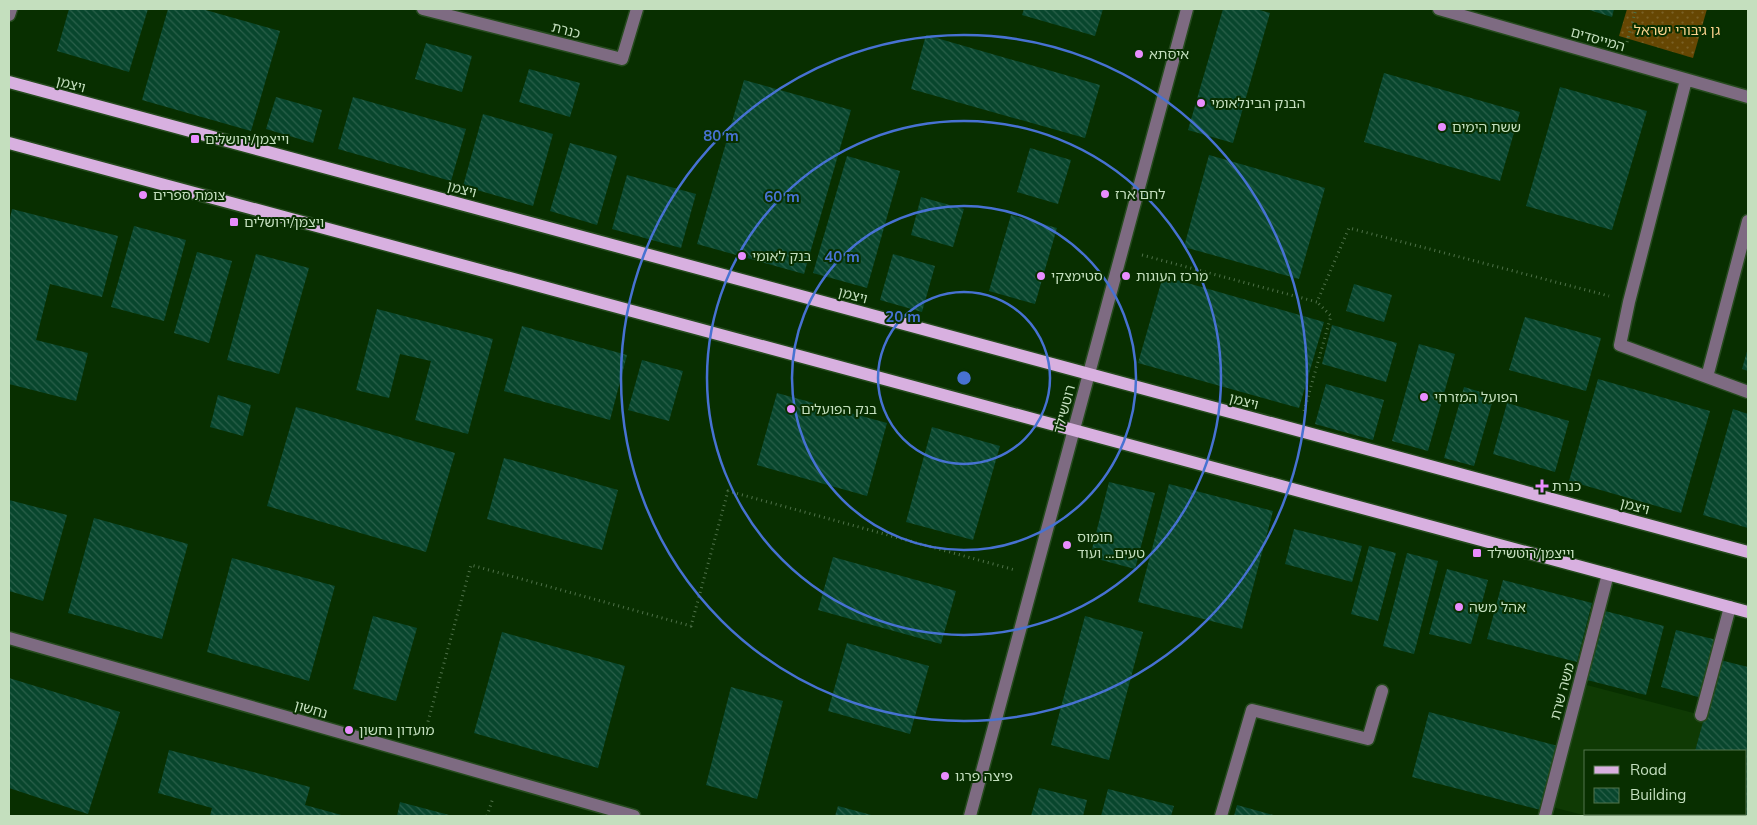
<svg xmlns="http://www.w3.org/2000/svg" width="1757" height="825" font-family="Mulish,'Noto Sans Hebrew',sans-serif">
  <defs>
    <pattern id="park-dots" width="8" height="8" patternUnits="userSpaceOnUse" patternTransform="scale(1.25)"><rect width="8" height="8" fill="#664703"/><path d="M2 2h.1M6 6h.1" fill="none" stroke="#7a6126" stroke-width="1.8" stroke-linecap="round"/></pattern>
    <pattern id="building-back-hatch" width="6" height="6" patternUnits="userSpaceOnUse" patternTransform="scale(1.25)"><rect width="6" height="6" fill="#08462d"/><path d="M-1 5l2 2M0 0l6 6M5-1l2 2" fill="none" stroke="#2a604a"/></pattern>
  </defs>
  <rect width="100%" height="100%" fill="#082f00"/>
  <path fill="#0f3a04" d="M1579 683 1705 716 1695 751H1586V814H1679L1678 816H1587L1548 806Z"/>
  <path fill="url(#park-dots)" d="M1627 9H1707L1693 58 1619 36Z"/>
  <path fill="url(#building-back-hatch)" d="M69 9H148L129 72 57 51Z
    M168 9H202L280 31 251 131 142 100Z
    M1024 9H1103L1095 36 1022 15Z
    M1223 9H1256L1270 13 1233 143 1188 130Z
    M1586 9H1614L1612 17Z
    M926 35 1100 85 1085 138 911 89Z
    M426 43 472 56 462 92 415 79Z
    M529 69 580 83 570 117 519 102Z
    M1384 73 1520 112 1500 181 1364 142Z
    M744 80 851 110 804 274 697 244Z
    M1560 87 1647 111 1612 230 1526 206Z
    M276 97 322 110 313 143 266 129Z
    M353 97 466 129 451 181 338 149Z
    M483 114 553 134 533 206 463 186Z
    M570 143 617 156 597 225 550 211Z
    M1030 148 1071 160 1058 204 1017 192Z
    M1209 155 1325 188 1299 279 1184 247Z
    M847 156 900 171 867 288 813 273Z
    M627 175 696 194 681 248 612 229Z
    M921 197 964 209 953 247 911 235Z
    M12 209 118 236 102 297 50 284 36 340 88 353 76 401 9 384V223Z
    M1011 215 1057 228 1035 304 989 291Z
    M134 226 186 240 164 321 111 307Z
    M197 252 232 261 209 343 174 333Z
    M256 254 309 268 279 374 227 360Z
    M893 254 935 266 922 312 880 300Z
    M1163 276 1324 322 1299 408 1138 363Z
    M1354 284 1392 295 1384 322 1346 311Z
    M377 309 493 339 468 434 415 420 431 361 400 354 389 398 356 390Z
    M1525 317 1601 338 1586 391 1509 370Z
    M1332 325 1397 343 1386 382 1322 364Z
    M522 326 627 355 610 420 504 391Z
    M1419 344 1455 354 1428 451 1392 441Z
    M1748 348V371L1742 369Z
    M642 360 683 371 669 421 628 410Z
    M1598 379 1710 411 1681 513 1569 481Z
    M1326 384 1384 400 1373 440 1315 424Z
    M1464 387 1494 396 1474 466 1444 458Z
    M777 393 887 423 867 496 757 465Z
    M218 395 251 405 243 436 210 427Z
    M1507 403 1569 421 1555 472 1493 454Z
    M296 407 455 453 426 552 267 506Z
    M1733 409 1748 414V528L1703 515Z
    M932 427 1000 446 973 540 906 522Z
    M504 458 618 490 602 550 487 519Z
    M1109 482 1155 493 1135 569 1090 557Z
    M1169 484 1273 511 1242 629 1138 602Z
    M9 500 67 515 43 601 9 591Z
    M94 518 188 544 162 639 68 613Z
    M1294 529 1362 546 1352 582 1285 564Z
    M1369 546 1396 553 1378 621 1351 614Z
    M1407 553 1438 561 1414 654 1383 646Z
    M833 557 956 591 941 644 818 610Z
    M232 558 335 586 309 681 207 652Z
    M1447 569 1488 580 1471 644 1429 634Z
    M1503 580 1592 603 1577 662 1487 639Z
    M1605 611 1664 626 1646 695 1587 680Z
    M373 616 417 628 396 701 353 689Z
    M1085 616 1143 632 1109 760 1051 745Z
    M1676 630 1717 640 1702 698 1661 687Z
    M502 632 625 666 598 768 474 733Z
    M847 643 929 666 910 734 828 711Z
    M1720 660 1748 667V816H1678L1679 814H1746V751H1695Z
    M9 678 120 712 88 814 9 788Z
    M731 687 783 701 757 799 706 785Z
    M1429 712 1558 746 1541 810 1412 777Z
    M169 750 310 787 305 805 345 816H210L212 808 158 793Z
    M1039 788 1087 800 1083 816H1031Z
    M1108 789 1174 806 1171 816H1101Z
    M400 802 453 816H397Z
    M1237 805 1277 816H1234Z
    M838 806 875 816H835Z"/>
  <g fill="none" stroke-linecap="round" stroke-linejoin="round">
    <g stroke="#264b1e" stroke-width="15">
      <path id="minor" d="M423 9 622 59 637 9
        M1439 9 1748 97
        M9 15 11 9
        M1686 80 1629 302 1620 345 1748 392
        M1707 377 1748 221
        M9 638 634 816
        M1701 715 1730 607
        M970 816 1187 9
        M1221 816 1252 710 1368 739 1382 691
        M1545 816 1608 574"/>
    </g>
    <g stroke="#264b1e" stroke-width="15">
      <path id="major" d="M9 82 1748 552
        M9 143 1748 612"/>
    </g>
    <path stroke="#4f7148" stroke-width="3" stroke-dasharray="1 4" stroke-linecap="butt" d="M1627 42 1636 9
      M1142 255 1317 302 1349 228 1609 296
      M1304 411 1331 316 1317 302
      M424 736 471 565 691 626 728 491 1015 570
      M487 816 493 798"/>
    <use href="#minor" stroke="#7e6b82" stroke-width="12"/>
    <use href="#major" stroke="#d8b0e0" stroke-width="12"/>
  </g>
  <g fill="none" stroke="#4772d2" stroke-width="2.5">
    <circle cx="964" cy="378" r="86"/>
    <circle cx="964" cy="378" r="172"/>
    <circle cx="964" cy="378" r="257"/>
    <circle cx="964" cy="378" r="343"/>
  </g>
  <g fill="#e98dfe" stroke="#082f00" stroke-width="2">
    <circle cx="1139" cy="54" r="5"/>
    <circle cx="1201" cy="103" r="5"/>
    <circle cx="1442" cy="127" r="5"/>
    <rect x="190" y="134" width="10" height="10" rx="2.5"/>
    <circle cx="1105" cy="194" r="5"/>
    <circle cx="143" cy="195" r="5"/>
    <rect x="229" y="217" width="10" height="10" rx="2.5"/>
    <circle cx="742" cy="256" r="5"/>
    <circle cx="1041" cy="276" r="5"/>
    <circle cx="1126" cy="276" r="5"/>
    <circle cx="1424" cy="397" r="5"/>
    <circle cx="791" cy="409" r="5"/>
    <path d="M1539.5 478.5h5v5h5v5h-5v5h-5v-5h-5v-5h5z"/>
    <circle cx="1067" cy="545" r="5"/>
    <rect x="1472" y="548" width="10" height="10" rx="2.5"/>
    <circle cx="1459" cy="607" r="5"/>
    <circle cx="349" cy="730" r="5"/>
    <circle cx="945" cy="776" r="5"/>
  </g>
  <g text-anchor="middle" stroke-width="4" stroke-linejoin="round" paint-order="stroke">
    <g font-size="14" fill="#c4dfbe" stroke="#082f00">
      <text transform="translate(566 30) rotate(14)" y="5">כנרת</text>
      <text transform="translate(1598 39) rotate(16)" y="5">המייסדים</text>
      <text transform="translate(71 84) rotate(15)" y="5">ויצמן</text>
      <text transform="translate(462 189) rotate(15)" y="5">ויצמן</text>
      <text transform="translate(853 295) rotate(15)" y="5">ויצמן</text>
      <text transform="translate(1244 401) rotate(15)" y="5">ויצמן</text>
      <text transform="translate(1064 409) rotate(-75)" y="5">רוטשילד</text>
      <text transform="translate(1635 506) rotate(15)" y="5">ויצמן</text>
      <text transform="translate(1562 691) rotate(-75)" y="5">משה שרת</text>
      <text transform="translate(311 709) rotate(16)" y="5">נחשון</text>
    </g>
    <g font-size="14" fill="#fcd38e" stroke="#082f00">
      <text x="1677" y="35">גן גיבורי ישראל</text>
    </g>
    <g font-size="14" fill="#c4dfbe" stroke="#082f00" text-anchor="start">
      <text x="1149" y="59">איסתא</text>
      <text x="1211" y="108">הבנק הבינלאומי</text>
      <text x="1452" y="132">ששת הימים</text>
      <text x="205" y="144">וייצמן/ירושלים</text>
      <text x="1115" y="199">לחם ארז</text>
      <text x="153" y="200">צומת ספרים</text>
      <text x="244" y="227">ויצמן/ירושלים</text>
      <text x="752" y="261">בנק לאומי</text>
      <text x="1051" y="281">סטימצקי</text>
      <text x="1136" y="281">מרכז העוגות</text>
      <text x="1434" y="402">הפועל המזרחי</text>
      <text x="801" y="414">בנק הפועלים</text>
      <text x="1552" y="491">כנרת</text>
      <text x="1077" y="542">חומוס<tspan x="1077" dy="16">טעים... ועוד</tspan></text>
      <text x="1487" y="558">וייצמן/רוטשילד</text>
      <text x="1469" y="612">אהל משה</text>
      <text x="359" y="735">מועדון נחשון</text>
      <text x="955" y="781">פיצה פרגו</text>
    </g>
  </g>
  <circle cx="964" cy="378" r="8" fill="#4772d2" stroke="#082f00" stroke-width="2.5"/>
  <g font-size="15" text-anchor="middle" font-weight="bold" fill="#4772d2" stroke="#082f00" stroke-width="4" stroke-linejoin="round" paint-order="stroke">
    <text x="721" y="141">80 m</text>
    <text x="782" y="202">60 m</text>
    <text x="842" y="262">40 m</text>
    <text x="903" y="322">20 m</text>
  </g>
  <rect width="1757" height="825" fill="none" stroke="#c4dfbe" stroke-width="20"/>
  <rect x="1584" y="750" width="162" height="65" fill="#082f00" stroke="#53754c"/>
  <rect x="1594" y="766" width="25" height="8" fill="#d8b0e0" stroke="#53754c"/>
  <text x="1630" y="775" font-size="15" fill="#c4dfbe">Road</text>
  <rect x="1594" y="788" width="25" height="15" fill="url(#building-back-hatch)" stroke="#53754c"/>
  <text x="1630" y="800" font-size="15" fill="#c4dfbe">Building</text>
</svg>
